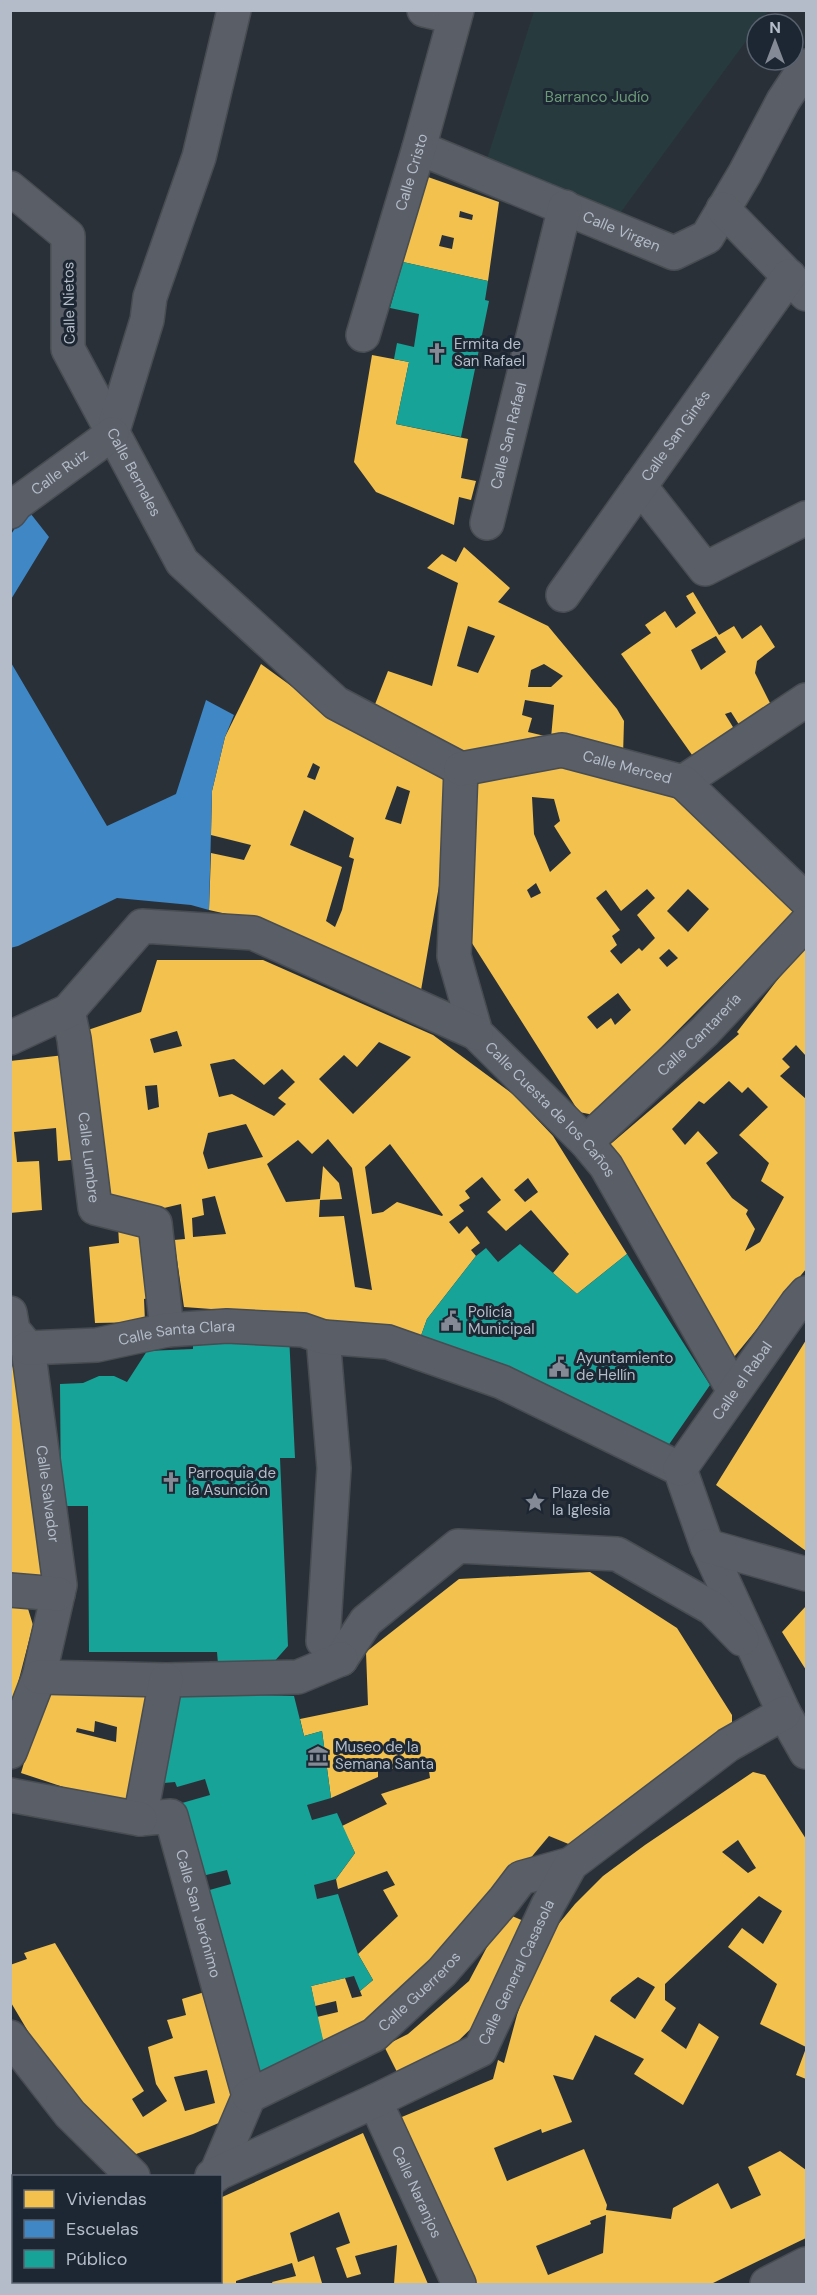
<svg xmlns="http://www.w3.org/2000/svg" width="817" height="2295" font-family="'DM Sans',sans-serif">
  <rect width="100%" height="100%" fill="#2a3038"/>
  <path fill="#273a3e" d="M534 11H768L618 216 486 162Z"/>
  <path fill="#f2c14e" fill-rule="evenodd" d="M428 177 499 202 488 281 403 262ZM460 211 473 215 472 220 459 217ZM442 235 454 238 452 249 439 246Z
    M372 355 409 362 396 424 468 439 461 478 476 481 471 500 459 497 454 525 376 492 354 462Z
    M464 547 510 588 498 602 548 626 617 709 624 721 623 756 551 738 554 705 525 700 522 715 532 718 528 732 549 737 470 754 372 712 388 671 432 686 458 583 427 568 442 554 456 562ZM468 626 495 636 478 673 457 666ZM544 664 563 676 551 687H528L531 670Z
    M693 592 719 635 734 626 742 639 761 625 775 647 757 661 755 673 776 715 745 734 731 712 725 714 739 737 697 762 621 654 651 633 645 625 665 611 676 628 696 613 686 596ZM716 636 726 652 701 670 691 650Z
    M261 664 338 720 454 782 446 845 420 996 258 921 209 910 211 853 244 860 251 845 211 835 212 791 225 737ZM313 763 320 767 315 780 307 777ZM397 786 410 791 401 824 385 819ZM304 810 354 838 349 857 354 859 342 910 335 927 326 921 342 867 290 845Z
    M536 762 678 791 801 906 594 1115 579 1112 470 940V775ZM532 797 554 799 560 821 554 826 571 853 550 872 534 834ZM536 883 541 893 531 898 527 890ZM647 889 655 898 637 915 655 938 642 951 639 948 621 964 610 951 617 945 612 936 620 930 596 898 606 890 621 911ZM688 889 709 909 688 932 667 911ZM669 949 678 958 667 967 659 958ZM618 993 631 1010 615 1025 611 1018 597 1029 587 1017Z
    M806 943V1056L796 1045 782 1059 790 1067 780 1076 806 1099V1269L734 1357 713 1329 606 1148 739 1034 737 1032ZM729 1081 742 1093 748 1087 768 1107 739 1135 769 1163 761 1181 784 1197 760 1242 745 1251 755 1229 746 1214 748 1210 732 1198 706 1163 718 1153 698 1131 685 1145 672 1129 699 1101 704 1104Z
    M157 960H263L433 1035 514 1095 553 1136 627 1254 577 1294 553 1273 569 1254 531 1210 506 1231 487 1212 501 1200 482 1177 465 1191 470 1198 459 1205 464 1211 449 1222 459 1234 467 1226 480 1243 471 1250 476 1256 427 1319 418 1344 252 1312 184 1307 174 1240 185 1239 181 1204 164 1208 107 1205 82 1032 141 1012ZM177 1031 182 1046 154 1053 150 1039ZM379 1042 411 1057 353 1114 319 1079 344 1055 357 1067ZM234 1059 264 1085 282 1069 295 1082 278 1098 286 1104 274 1116 232 1094 219 1097 210 1064ZM157 1085 159 1107 148 1110 145 1086ZM246 1124 263 1157 208 1169 203 1153 208 1133ZM328 1139 352 1168 372 1290 355 1287 344 1216 319 1217 320 1200 342 1199 339 1183 323 1166 320 1199 286 1202 267 1164 298 1140 312 1154ZM390 1144 443 1215 442 1216 397 1202 383 1212 372 1214 365 1167ZM528 1178 538 1192 525 1202 514 1190ZM215 1196 226 1234 193 1237 192 1218 204 1215 202 1199Z
    M65 1055 82 1159 58 1161 56 1128 14 1132 17 1162 39 1161 42 1210 10 1213V1061Z
    M118 1226 142 1227 148 1298 144 1299 145 1322 95 1323 89 1247 119 1243Z
    M806 1340V1551L716 1485Z
    M10 1359 22 1394 48 1581 10 1577Z
    M590 1572 677 1628 732 1715V1728L571 1845 549 1836 468 1933 444 1959 326 2053 317 2017 338 2012 336 2001 315 2006 311 1986 345 1978 352 1998 362 1996 360 1991 373 1980 358 1954 398 1916 383 1890 395 1885 387 1871 338 1889 336 1879 355 1853 342 1826 387 1804 381 1794 430 1778 428 1764 378 1771V1777L331 1798 322 1731 304 1736 300 1719 368 1705 366 1652 459 1579Z
    M10 1597 25 1599 33 1625 11 1710Z
    M806 1606V1670L782 1632Z
    M151 1691 141 1757 124 1807 21 1773 45 1692ZM95 1721 117 1727 116 1742 76 1732 77 1728 94 1732Z
    M753 1772 765 1775 806 1839V2047L760 2024 777 1984 728 1947 742 1928 763 1944 782 1911 759 1896 665 1984V2000L676 2008 661 2031 686 2049 699 2023 719 2037 683 2105 634 2074 644 2059 595 2035 573 2080 553 2075 572 2122 542 2133 541 2129 494 2148 507 2181 584 2149 607 2205 606 2210 671 2219 673 2208 718 2183 731 2209 761 2195 748 2167 780 2151 806 2170V2238L711 2284H470L397 2119 493 2079 498 2060 504 2063 517 2015 539 1952 552 1932 575 1904 603 1876 645 1845ZM738 1840 756 1868 748 1873 722 1852ZM638 1977 655 1987 635 2019 610 2001 612 1997ZM606 2215 603 2253 548 2275 536 2246 591 2224 590 2221Z
    M505 1913 533 1925 493 2007 450 2049 399 2076 384 2046 408 2034 469 1981Z
    M55 1943 144 2091 132 2099 143 2117 167 2101 156 2084 148 2047 173 2038 167 2020 186 2015 182 1999 211 1990 239 2101 228 2119 193 2134 136 2154 73 2107 10 2001V1965L27 1959 24 1953ZM207 2070 215 2103 185 2111 174 2077Z
    M806 2048V2079L796 2075Z
    M363 2133 428 2284H394L397 2245 355 2256 361 2274 347 2278 336 2248 350 2243 339 2212 290 2233 298 2262 314 2256 322 2283 273 2284 272 2282 296 2276 292 2263 236 2281V2284H144L143 2282H220V2198Z"/>
  <path fill="#3f88c5" d="M27 509 49 537 10 601V536Z
    M10 661 107 826 176 794 206 700 234 715 225 737 212 791 209 910 191 905 117 898 18 946 10 948Z"/>
  <path fill="#17a398" d="M403 262 488 281 485 300 489 301 461 437 396 424 409 362 394 359 397 343 414 347 419 314 390 308Z
    M520 1244 577 1294 627 1254 710 1385 661 1456 418 1344 427 1319 476 1256 486 1248 498 1262Z
    M289 1335 295 1458H280L288 1646 272 1664H218L217 1652H89L88 1506H61L60 1384 83 1383 99 1376H114L127 1382 147 1351 193 1349V1339Z
    M167 1693 294 1696 304 1736 322 1731 331 1798 307 1805 312 1820 337 1813 355 1853 336 1879 314 1885 317 1899 338 1894 358 1954 373 1980 360 1991 354 1976 311 1986 326 2053 276 2076 257 2071 206 1891 231 1884 227 1870 202 1876 182 1803 210 1795 205 1779 177 1787 175 1782 153 1784Z"/>
  <g fill="none" stroke-linecap="round" stroke-linejoin="round">
    <g stroke="#484c53" stroke-width="36">
      <g id="minor">
        <path d="M424 10 454 17"/>
        <path id="s1" d="M419 148 674 253 707 237 745 173 783 101 806 66"/>
        <path id="s2" d="M10 188 68 236V349L182 562 336 703 461 769"/>
        <path d="M723 209 806 294"/>
        <path id="s3" d="M363 335 419 148 457 10"/>
        <path d="M112 434 147 320 150 297 199 157 234 10"/>
        <path d="M640 486 705 569 806 518"/>
        <path id="s4" d="M10 512 16 504 112 434"/>
        <path id="s5" d="M487 523 565 207"/>
        <path id="s6" d="M563 595 789 276"/>
        <path id="s7" d="M461 769 454 956 476 1033 586 1142 606 1166 734 1391"/>
        <path id="s8" d="M461 769 562 750 683 782 806 700"/>
        <path d="M683 782 806 900"/>
        <path id="s9" d="M68 1011 74 1039 95 1208 155 1223 167 1330"/>
        <path d="M10 1038 68 1011 142 926 253 933 476 1033"/>
        <path id="s10" d="M586 1142 705 1031 806 923"/>
        <path id="s11" d="M10 1313 13 1330 28 1348 60 1585 39 1677 10 1752"/>
        <path d="M323 1337 334 1468 323 1641 341 1659"/>
        <path id="s12" d="M28 1348 97 1345 167 1330 227 1326 303 1330 323 1337 388 1342 502 1382 680 1469 707 1546 784 1713 806 1752"/>
        <path id="s13" d="M680 1469 797 1303 806 1293"/>
        <path d="M707 1546 806 1574"/>
        <path d="M10 1590 58 1594"/>
        <path d="M341 1659 366 1621 458 1546 617 1554 712 1608 742 1639"/>
        <path d="M39 1677 166 1680 298 1677 341 1659"/>
        <path id="s14" d="M166 1680 140 1819 171 1816 249 2096 215 2176"/>
        <path d="M10 1795 140 1819"/>
        <path d="M10 2037 70 2114 133 2176"/>
        <path id="s15" d="M249 2096 374 2035 442 1972 505 1899 521 1878 571 1864"/>
        <path id="s16" d="M375 2101 459 2284"/>
        <path id="s17" d="M212 2176 375 2101 480 2050 548 1905 571 1864 728 1745 784 1713"/>
        <path d="M10 2271 14 2270"/>
        <path d="M132 2282 133 2284"/>
        <path d="M767 2284 806 2264"/>
      </g>
    </g>
    <use href="#minor" stroke="#5a5e66" stroke-width="33"/>
  </g>
  <defs>
    <g id="church-bare" transform="scale(1.62)"><path d="M-1.2-6h2.4v3.5h3.3v2.4h-3.3V6h-2.4V-.1h-3.3v-2.4h3.3Z" fill="#848b96" stroke="#1d2633" stroke-width="2.5" paint-order="stroke"/></g>
    <g id="civic-bare" transform="scale(1.62)"><path d="M-.6-6.5H3V-4.5H.6V-3L4-1V1h2V6H-6V1h2V-1L-.6-3ZM-1.2 2.5V6h2.4V2.5Z" fill="#848b96" stroke="#1d2633" stroke-width="2.5" paint-order="stroke"/></g>
    <g id="sight-bare" transform="scale(1.62)"><path d="M0-6L1.8-2.2L6-1.7L2.9 1.2L3.7 5.4L0 3.3L-3.7 5.4L-2.9 1.2L-6-1.7L-1.8-2.2Z" fill="#848b96" stroke="#1d2633" stroke-width="2.5" paint-order="stroke"/></g>
    <g id="museum-bare" transform="scale(1.62)"><path d="M0-6L6-3V-2H-6V-3ZM-5-1h2V3h-2ZM-1-1h2V3h-2ZM3-1h2V3H3ZM-6 4H6V6H-6Z" fill="#848b96" stroke="#1d2633" stroke-width="2.5" paint-order="stroke"/></g>
  </defs>
  <g fill-rule="evenodd">
    <use href="#church-bare" x="437" y="353"/>
    <use href="#civic-bare" x="451" y="1321"/>
    <use href="#civic-bare" x="559" y="1367"/>
    <use href="#church-bare" x="171" y="1482"/>
    <use href="#sight-bare" x="535" y="1502"/>
    <use href="#museum-bare" x="318" y="1756"/>
  </g>
  <g text-anchor="middle" stroke-width="6" stroke-linejoin="round" paint-order="stroke">
    <g font-size="15" fill="#6b9a76" stroke="#1d2633">
      <text x="597" y="102">Barranco Judío</text>
    </g>
    <g font-size="15" fill="#b4bcc9" stroke="#1d2633">
      <text dy="5" stroke="none"><textPath href="#s3" startOffset="170">Calle Cristo</textPath></text>
      <text dy="5" stroke="none"><textPath href="#s1" startOffset="219">Calle Virgen</textPath></text>
      <text transform="translate(69 303) rotate(-91)" y="5">Calle Nietos</text>
      <text dy="5" stroke="none"><textPath href="#s5" startOffset="90">Calle San Rafael</textPath></text>
      <text dy="5" stroke="none"><textPath href="#s6" startOffset="195">Calle San Ginés</textPath></text>
      <text dy="5" stroke="none"><textPath href="#s4" startOffset="64">Calle Ruiz</textPath></text>
      <text dy="5" stroke="none"><textPath href="#s2" startOffset="328">Calle Bernales</textPath></text>
      <text dy="5" stroke="none"><textPath href="#s8" startOffset="170">Calle Merced</textPath></text>
      <text dy="5" stroke="none"><textPath href="#s10" startOffset="156">Calle Cantarería</textPath></text>
      <text dy="5" stroke="none"><textPath href="#s7" startOffset="374">Calle Cuesta de los Caños</textPath></text>
      <text dy="5" stroke="none"><textPath href="#s9" startOffset="148">Calle Lumbre</textPath></text>
      <text dy="5" stroke="none"><textPath href="#s12" startOffset="150">Calle Santa Clara</textPath></text>
      <text dy="5" stroke="none"><textPath href="#s13" startOffset="108">Calle el Rabal</textPath></text>
      <text dy="5" stroke="none"><textPath href="#s11" startOffset="188">Calle Salvador</textPath></text>
      <text dy="5" stroke="none"><textPath href="#s14" startOffset="274">Calle San Jerónimo</textPath></text>
      <text dy="5" stroke="none"><textPath href="#s17" startOffset="382">Calle General Casasola</textPath></text>
      <text dy="5" stroke="none"><textPath href="#s15" startOffset="202">Calle Guerreros</textPath></text>
      <text dy="5" stroke="none"><textPath href="#s16" startOffset="100">Calle Naranjos</textPath></text>
    </g>
    <g font-size="15" fill="#b4bcc9" stroke="#1d2633" text-anchor="start">
      <text x="454" y="349">Ermita de<tspan x="454" dy="17">San Rafael</tspan></text>
      <text x="468" y="1317">Policía<tspan x="468" dy="17">Municipal</tspan></text>
      <text x="576" y="1363">Ayuntamiento<tspan x="576" dy="17">de Hellín</tspan></text>
      <text x="188" y="1478">Parroquia de<tspan x="188" dy="17">la Asunción</tspan></text>
      <text x="552" y="1498">Plaza de<tspan x="552" dy="17">la Iglesia</tspan></text>
      <text x="335" y="1752">Museo de la<tspan x="335" dy="17">Semana Santa</tspan></text>
    </g>
  </g>
  <rect width="817" height="2295" fill="none" stroke="#b4bcc9" stroke-width="24"/>
  <rect x="12" y="2175" width="210" height="108" fill="#1d2633" stroke="#59626f" stroke-width="1.5"/>
  <rect x="24" y="2190" width="30" height="18" fill="#f2c14e" stroke="#59626f" stroke-width="1.5"/>
  <text x="66" y="2205" font-size="18" fill="#b4bcc9">Viviendas</text>
  <rect x="24" y="2220" width="30" height="18" fill="#3f88c5" stroke="#59626f" stroke-width="1.5"/>
  <text x="66" y="2235" font-size="18" fill="#b4bcc9">Escuelas</text>
  <rect x="24" y="2250" width="30" height="18" fill="#17a398" stroke="#59626f" stroke-width="1.5"/>
  <text x="66" y="2265" font-size="18" fill="#b4bcc9">Público</text>
  <g transform="translate(775 42)"><circle r="28" fill="#1d2633" stroke="#59626f" stroke-width="1.5"/>
  <path d="M0-4.5L10 22L0 15L-10 22Z" fill="#848b96"/>
  <text y="-9" font-size="16" font-weight="bold" text-anchor="middle" fill="#b4bcc9">N</text>
  </g>
</svg>
